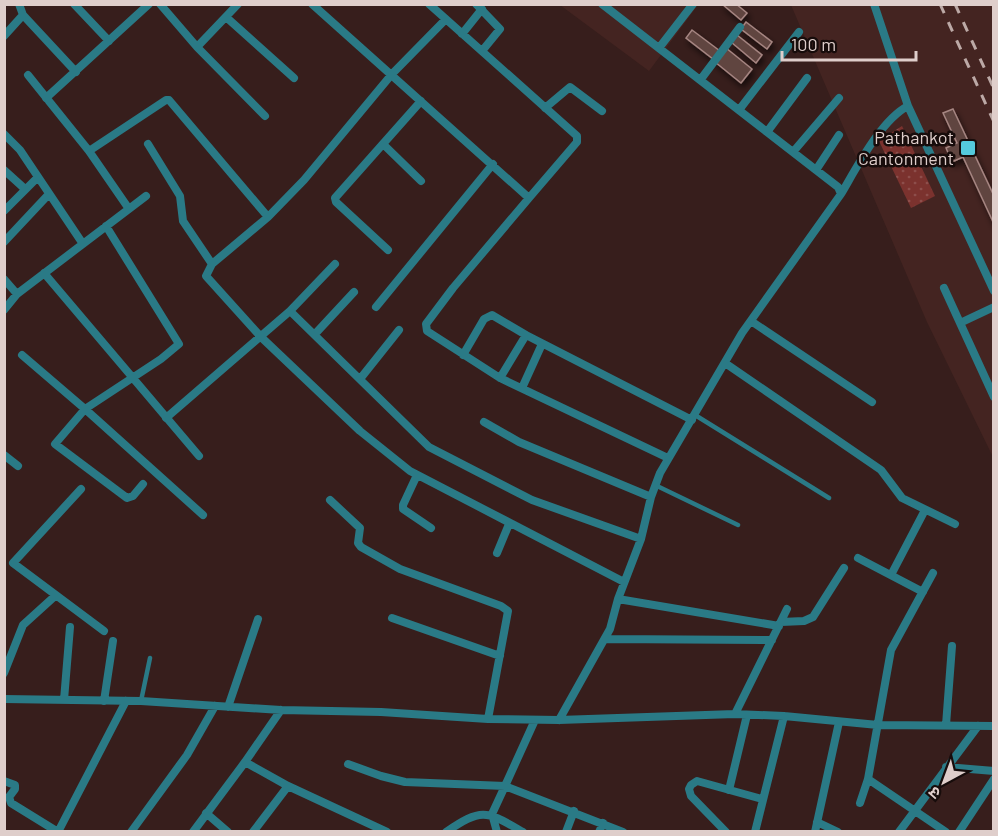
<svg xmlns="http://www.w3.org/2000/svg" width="998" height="836" font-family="Barlow,'Noto Sans Devanagari',sans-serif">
  <defs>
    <pattern id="grass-dots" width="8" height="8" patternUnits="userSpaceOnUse" patternTransform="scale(1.5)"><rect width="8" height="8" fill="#7b322e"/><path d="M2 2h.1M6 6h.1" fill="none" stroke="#8d4e4b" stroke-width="1.8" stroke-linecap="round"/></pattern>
    <filter id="shadow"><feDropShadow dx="2.5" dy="4.5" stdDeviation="3" flood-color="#0009"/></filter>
  </defs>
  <rect width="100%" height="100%" fill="#371e1c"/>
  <path fill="#442421" d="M560 5H698L649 71Z
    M791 5H993V457L927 322Z"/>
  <path fill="url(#grass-dots)" d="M902 126 935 196 911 208 879 141Z"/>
  <path fill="#604441" stroke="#a68682" stroke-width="1.5" filter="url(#shadow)" d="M722 4H736L747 13 741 20Z
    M746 22 772 42 767 49 741 29Z
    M692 30 720 51 713 59 686 38Z
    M737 35 762 55 756 63 731 42Z
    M726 48 752 69 741 83 715 62Z
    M953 109 994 196V224L963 157 952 162 946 148 957 143 943 113Z"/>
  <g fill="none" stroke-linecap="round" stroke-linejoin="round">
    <path stroke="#2a7a86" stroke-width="4.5" d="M695 415 829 498
      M655 485 738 525
      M141 701 150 658"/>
    <path stroke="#2a7a86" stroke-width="8" d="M74 4 109 41
      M160 4 197 47 238 4
      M312 4 529 198 453 288 426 324 427 331 500 378 668 458
      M429 4 577 136V142L529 198
      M476 4 500 29 482 51
      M874 4 908 106 994 291
      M23 15 76 72
      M226 17 294 78
      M446 19 392 74 304 180 268 217 212 264 206 276 261 337 360 431 410 471 624 582
      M462 34 482 9
      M4 36 23 15 19 4
      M197 47 265 116
      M659 48 693 4
      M28 75 89 151 129 209
      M701 79 740 27
      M46 98 149 4
      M545 108 570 87 602 111
      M739 110 799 32
      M767 132 807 78
      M4 134 20 150 83 244
      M148 144 180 196 183 221 212 264
      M383 144 421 181
      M89 151 166 100H169L268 217
      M793 152 839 98
      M4 170 25 189
      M816 170 839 135
      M841 194C857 167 881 120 908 106
      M4 211 38 177
      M106 226 179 344 161 359 85 409 55 444 127 498 133 496 143 484
      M4 242 49 194
      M388 250 336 202 335 198 421 101
      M44 273 199 456
      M4 279 17 294
      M944 288 994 397
      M376 307 493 164
      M4 310 17 294 146 196
      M290 311 429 447 532 500 641 539
      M751 321 872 402
      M960 323 994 307
      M315 334 354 292
      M22 355 85 409 203 515
      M463 355 484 319 492 315 526 335 692 420
      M725 363 881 470 902 498 955 524
      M500 378 526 335
      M360 379 399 330
      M522 388 542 344
      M166 418 290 311 335 264
      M484 422 519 442 651 497
      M4 455 18 466
      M417 475 403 505V509L431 528
      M81 489 13 563 104 631
      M330 500 360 528 358 543 361 547 400 569 501 606 508 611 488 719
      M497 553 509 524
      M858 558 923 592
      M891 575 925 510
      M618 599 779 626
      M392 618 500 656
      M781 622 804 621 813 617 844 568
      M606 639 772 640
      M4 673 23 625 55 596
      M4 699 141 701 281 710 381 712 488 719 559 720 735 714 784 716 878 725 994 726
      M64 700 70 627
      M104 701 113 641
      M228 707 258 619
      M735 714 787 609
      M535 720 505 786 623 832
      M559 720 610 629 618 599 641 539 651 497 660 473 742 333 841 194 838 187 602 4
      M946 725 952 646
      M245 762 288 786 387 832
      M348 764 381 776 405 782 505 786 492 814 497 832
      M946 767 994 771
      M868 779 946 832
      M4 781 15 785V789L9 797 11 803 58 832
      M729 790 747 715
      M860 803 868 779 891 650 933 573
      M206 813 228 832
      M817 822 838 832
      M58 832 126 701
      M131 832 187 755 215 706
      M193 832 245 762 281 710
      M253 832 288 786
      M446 832C483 807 486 811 523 832
      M566 832 574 811
      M599 832 603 823
      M726 832 691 796 689 789 691 785 697 781 762 799
      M755 832 784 716
      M815 832 839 722
      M899 832 978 726
      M959 832 994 779"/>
    <path stroke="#bca9a6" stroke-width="3" stroke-dasharray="10 10" stroke-linecap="butt" d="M940 4 994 122
      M955 4 994 89"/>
  </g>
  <rect fill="#54cadd" stroke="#170c0b" stroke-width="2" x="960" y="140" width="16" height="16" rx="3"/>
  <g text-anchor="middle" stroke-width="5" stroke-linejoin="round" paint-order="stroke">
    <g font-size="18" fill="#dfcecb" stroke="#170c0b" text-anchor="end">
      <text x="954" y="144">Pathankot<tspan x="954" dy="21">Cantonment</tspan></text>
    </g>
  </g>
  <rect width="998" height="836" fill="none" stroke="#dfcecb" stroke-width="12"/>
  <g transform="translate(944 782) rotate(221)" stroke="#170c0b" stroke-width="4.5" paint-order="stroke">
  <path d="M0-4.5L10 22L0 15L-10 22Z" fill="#dfcecb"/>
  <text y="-9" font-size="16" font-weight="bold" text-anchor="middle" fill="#dfcecb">उ</text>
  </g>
  <path d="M782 51v9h134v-9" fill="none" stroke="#dfcecb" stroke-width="3"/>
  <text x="791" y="51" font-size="18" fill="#dfcecb" stroke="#170c0b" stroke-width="4.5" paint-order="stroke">100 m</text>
</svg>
